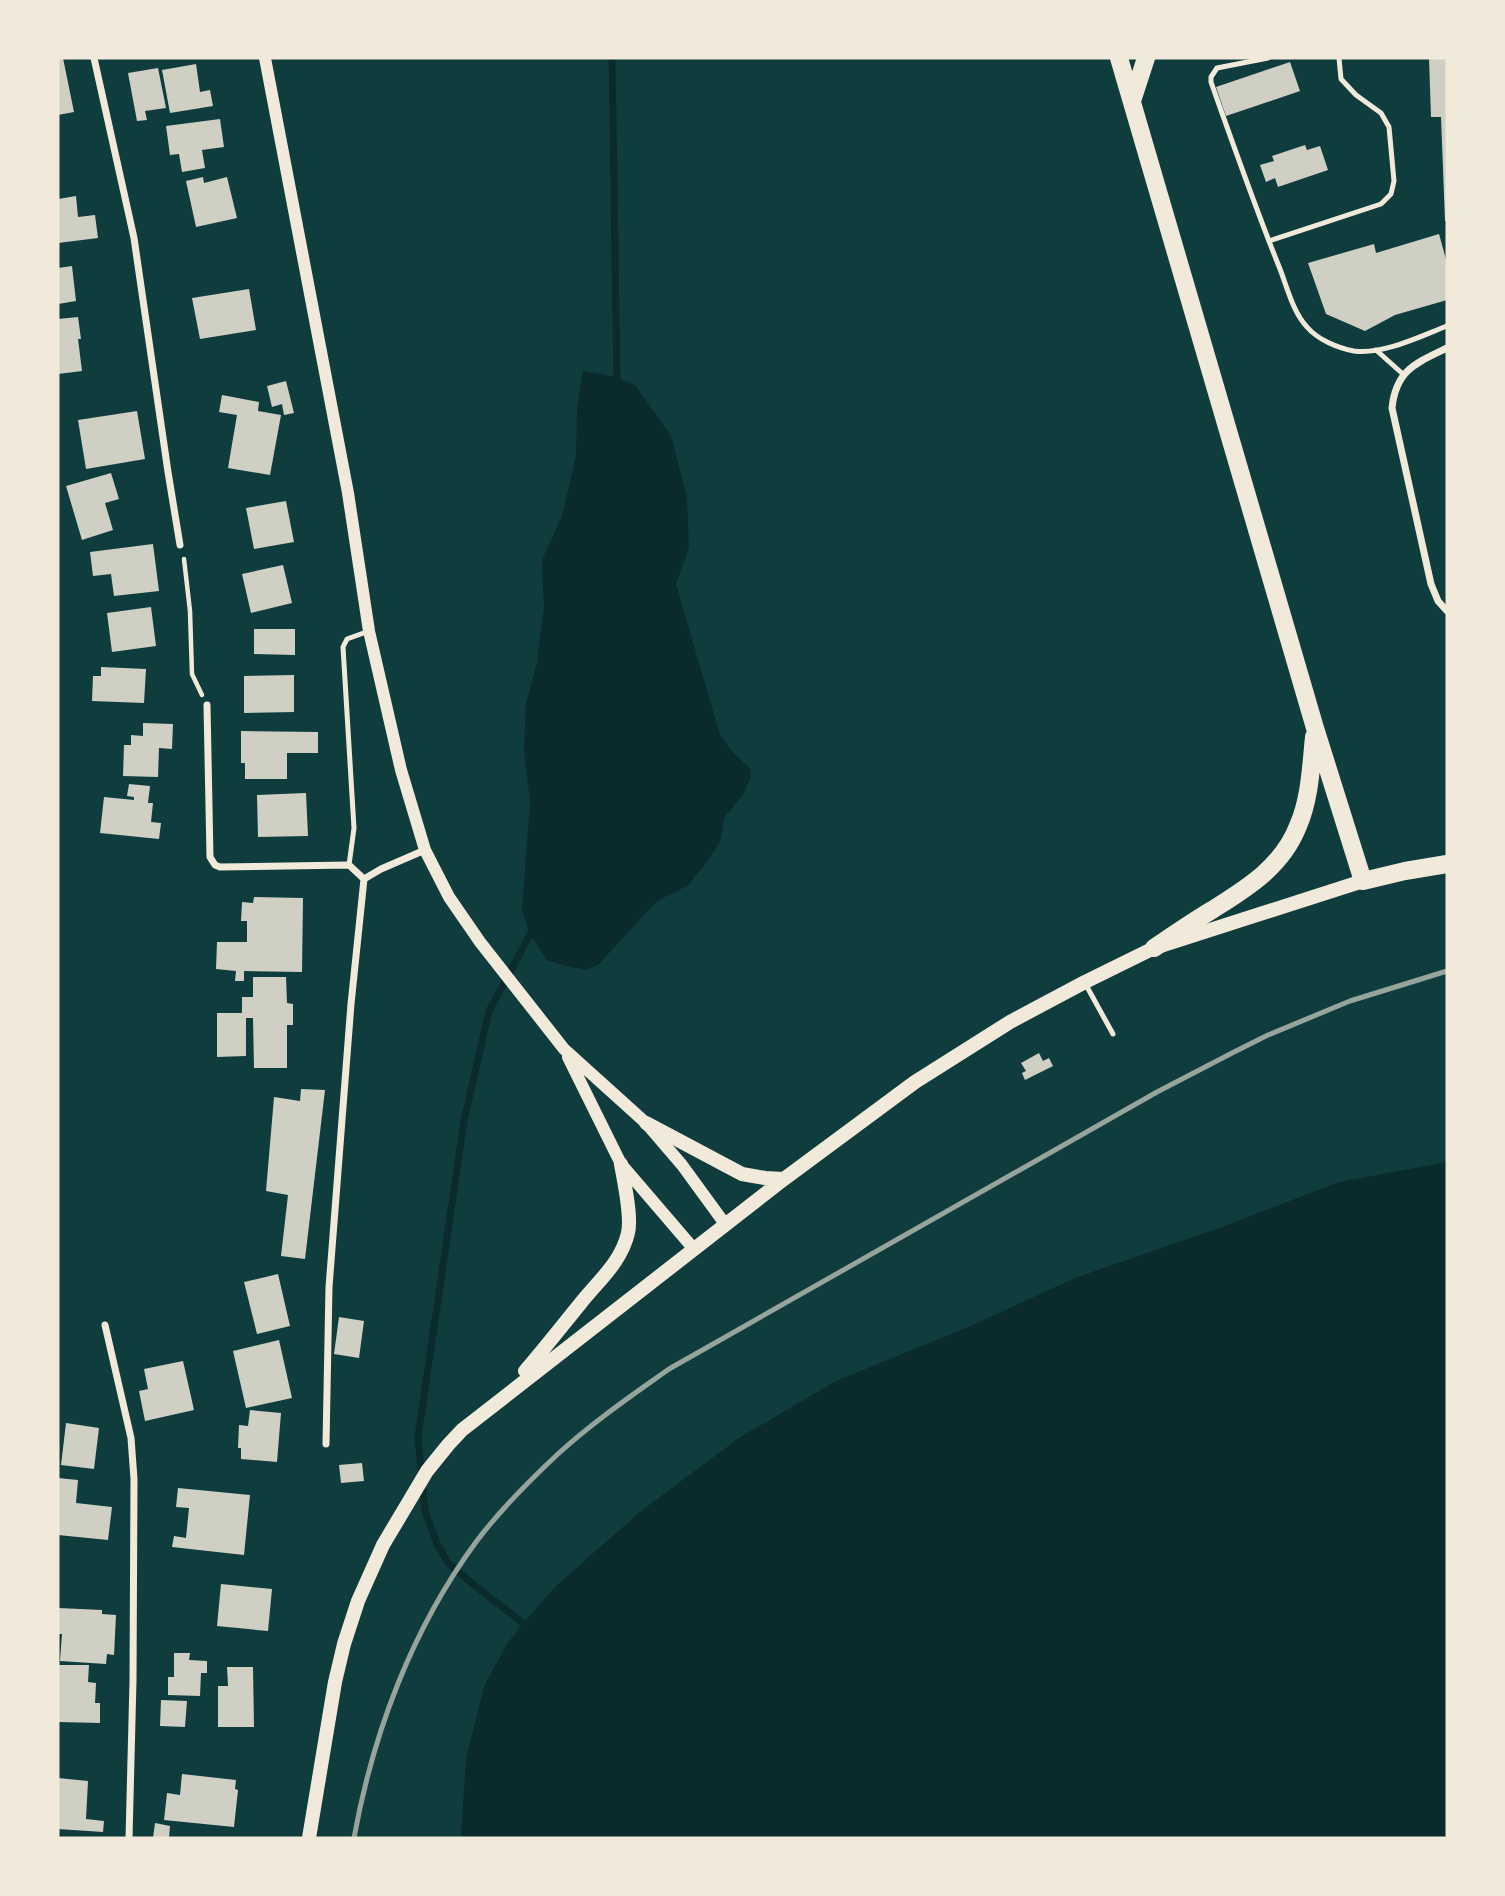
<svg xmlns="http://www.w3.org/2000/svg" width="1505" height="1896" font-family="'Exo 2',sans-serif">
  <rect width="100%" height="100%" fill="#0f3d3e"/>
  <path fill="#0a2a2b" d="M583 371 617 377 636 386 671 436 687 497 689 548 676 584 720 735 733 753 751 769 750 780 742 796 724 818 720 842 704 866 687 886 657 901 598 965 586 970 562 965 547 960 530 934 522 910 530 803 524 748 526 704 537 662 544 607 542 560 562 516 576 456 577 408Z
    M1447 1162V1838H461L466 1758 485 1684 507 1644 523 1623 556 1586 641 1511 739 1438 836 1381 966 1328 1075 1278 1219 1228 1339 1182Z"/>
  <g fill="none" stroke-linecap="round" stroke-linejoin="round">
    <path stroke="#0a2a2b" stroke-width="7" d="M612 58 617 386
      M523 1623 479 1589 449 1564 437 1544 425 1511 418 1437 464 1121 489 1011 533 929"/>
  </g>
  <path fill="#cfcfc3" d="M58 58H63L74 112 58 115Z
    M1429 58H1447V221H1445L1441 117H1431Z
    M1290 62 1300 91 1226 116 1216 87Z
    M196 64 200 92 210 90 213 106 170 113 162 70Z
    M158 68 166 108 145 111 147 120 137 121 128 73Z
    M220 119 224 147 202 150 205 168 182 172 179 154 170 155 166 126Z
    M1305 145 1307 150 1320 146 1328 170 1278 187 1275 178 1266 182 1260 165 1274 161 1272 156Z
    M203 177 204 183 227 177 237 218 196 227 186 181Z
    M76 196 78 217 95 215 98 238 58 243V199Z
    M1439 234 1447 263V300L1395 315 1365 331 1326 314 1308 263 1374 244 1376 253Z
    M72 266 76 301 58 304V268Z
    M249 289 256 330 200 339 192 298Z
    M78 317 81 339H78L82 371 58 374V319Z
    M286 381 294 413 284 415 282 404 272 407 267 386Z
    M222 395 259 402 258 411 281 415 270 475 228 468 237 415 219 412Z
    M137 411 145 459 86 469 78 420Z
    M111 473 119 499 105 503 113 530 82 540 66 486Z
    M286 501 294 542 254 549 246 508Z
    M153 544 159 591 114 596 111 574 93 576 90 552Z
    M283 565 292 603 251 613 242 574Z
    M151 607 156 646 112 652 107 613Z
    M254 629H295V655L254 654Z
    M101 667 146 669 144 703 92 701 93 676H101Z
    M294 675V712L244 713V676Z
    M143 723 173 724 172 749 159 748 158 777 123 776 124 745H131V735L143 736Z
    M241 731 318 732V753H287V779H245V763H241Z
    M129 784 150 786 148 803H153L151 822 161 823 159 839 100 833 104 797 134 800V797L127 796Z
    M306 793 308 836 258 837 257 795Z
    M254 897 303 898 302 972 244 971V981H235L236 971 216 969 217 942H247V921H241L242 902 253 903Z
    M253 977H286L287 1003 293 1004V1025H287V1068H254L253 1018H246V1056L217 1057V1013H242V997H253Z
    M1039 1053 1043 1061 1049 1058 1053 1066 1025 1080 1022 1073 1026 1071 1021 1063Z
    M301 1089 325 1090 305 1259 281 1256 288 1195 266 1191 274 1097 300 1101Z
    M278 1274 290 1326 257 1334 244 1282Z
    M339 1317 364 1321 359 1358 334 1354Z
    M279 1340 292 1398 246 1408 233 1351Z
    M183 1361 194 1410 145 1421 139 1391 148 1389 144 1369Z
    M250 1410 281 1413 277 1462 241 1459V1448H238L239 1425 248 1426Z
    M66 1423 99 1428 94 1469 61 1465Z
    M362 1463 364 1481 341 1483 339 1465Z
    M58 1478 78 1480 76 1503 112 1507 108 1540 58 1535Z
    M178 1488 250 1495 244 1555 172 1547 174 1536 186 1538 189 1508 176 1507Z
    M221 1584 272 1589 268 1631 217 1626Z
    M58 1608 102 1610V1614L116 1615 114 1655 107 1654 106 1664 60 1661 62 1634H58Z
    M174 1653H190L189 1660 207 1661V1673H201L200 1696 168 1695V1677H174Z
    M58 1665H89L88 1682 96 1683 95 1703H100V1723L58 1722Z
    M227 1667H253L254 1727H218V1686H228Z
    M161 1700 187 1701 185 1727 160 1726Z
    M182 1774 236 1780 235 1789 238 1790 234 1827 164 1820 167 1793 180 1795Z
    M58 1778 88 1781 86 1819 104 1821 103 1832 58 1829Z
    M155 1823 170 1826 169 1838H153Z"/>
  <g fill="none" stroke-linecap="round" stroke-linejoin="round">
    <path stroke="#f1e9da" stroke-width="4.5" d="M184 559 190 611 192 674 202 695"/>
    <path stroke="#f1e9da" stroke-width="5" d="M1268 58 1217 68 1211 77V82C1233 144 1255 207 1280 269 1287 287 1293 312 1307 327 1318 340 1338 348 1354 351 1383 355 1421 336 1447 326
      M1269 241 1381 204 1391 194 1394 181 1389 127 1381 113 1356 95 1341 79 1339 58
      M1376 350 1404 375
      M349 865 354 828 343 647 347 639 369 631
      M1086 985 1113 1034"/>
    <path stroke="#f1e9da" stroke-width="7" d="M94 58 134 238 168 472 180 545
      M1447 348C1416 363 1396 370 1392 408L1431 584 1438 601 1447 611
      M207 705 210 857 215 865 220 867 349 865 364 879
      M105 1325 131 1438 134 1479 133 1681 129 1838
      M326 1444 329 1287 351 1004 364 879 381 869 425 850"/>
    <path stroke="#f1e9da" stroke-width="12" d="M265 58 348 493 369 631 401 770 425 850 449 897 480 942 564 1049 646 1123 682 1165 725 1224
      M568 1057 621 1164 693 1248"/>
    <path stroke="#f1e9da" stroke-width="14" d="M646 1123 742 1174 765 1178 784 1179
      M525 1371C544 1349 562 1326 580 1304 598 1281 621 1263 628 1233 632 1216 624 1182 621 1164
      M309 1838 335 1682 344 1644 358 1601 383 1545 427 1471 448 1445 462 1430 784 1179 915 1082 1010 1022 1085 982 1154 948 1363 881"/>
    <path stroke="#f1e9da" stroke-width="18" d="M1119 58 1315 728 1363 881 1405 871 1447 864
      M1132 101 1146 58
      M1154 948C1173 935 1192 922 1212 910 1247 888 1282 867 1298 826 1310 799 1311 766 1314 737"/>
    <path stroke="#97a49c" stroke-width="5" d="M354 1838C373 1733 412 1629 476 1542 500 1510 530 1480 559 1453 593 1422 631 1396 669 1369L1157 1092 1234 1052 1268 1035 1350 1001 1447 971"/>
  </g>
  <rect width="1505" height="1896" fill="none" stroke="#f1e9da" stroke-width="119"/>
</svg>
